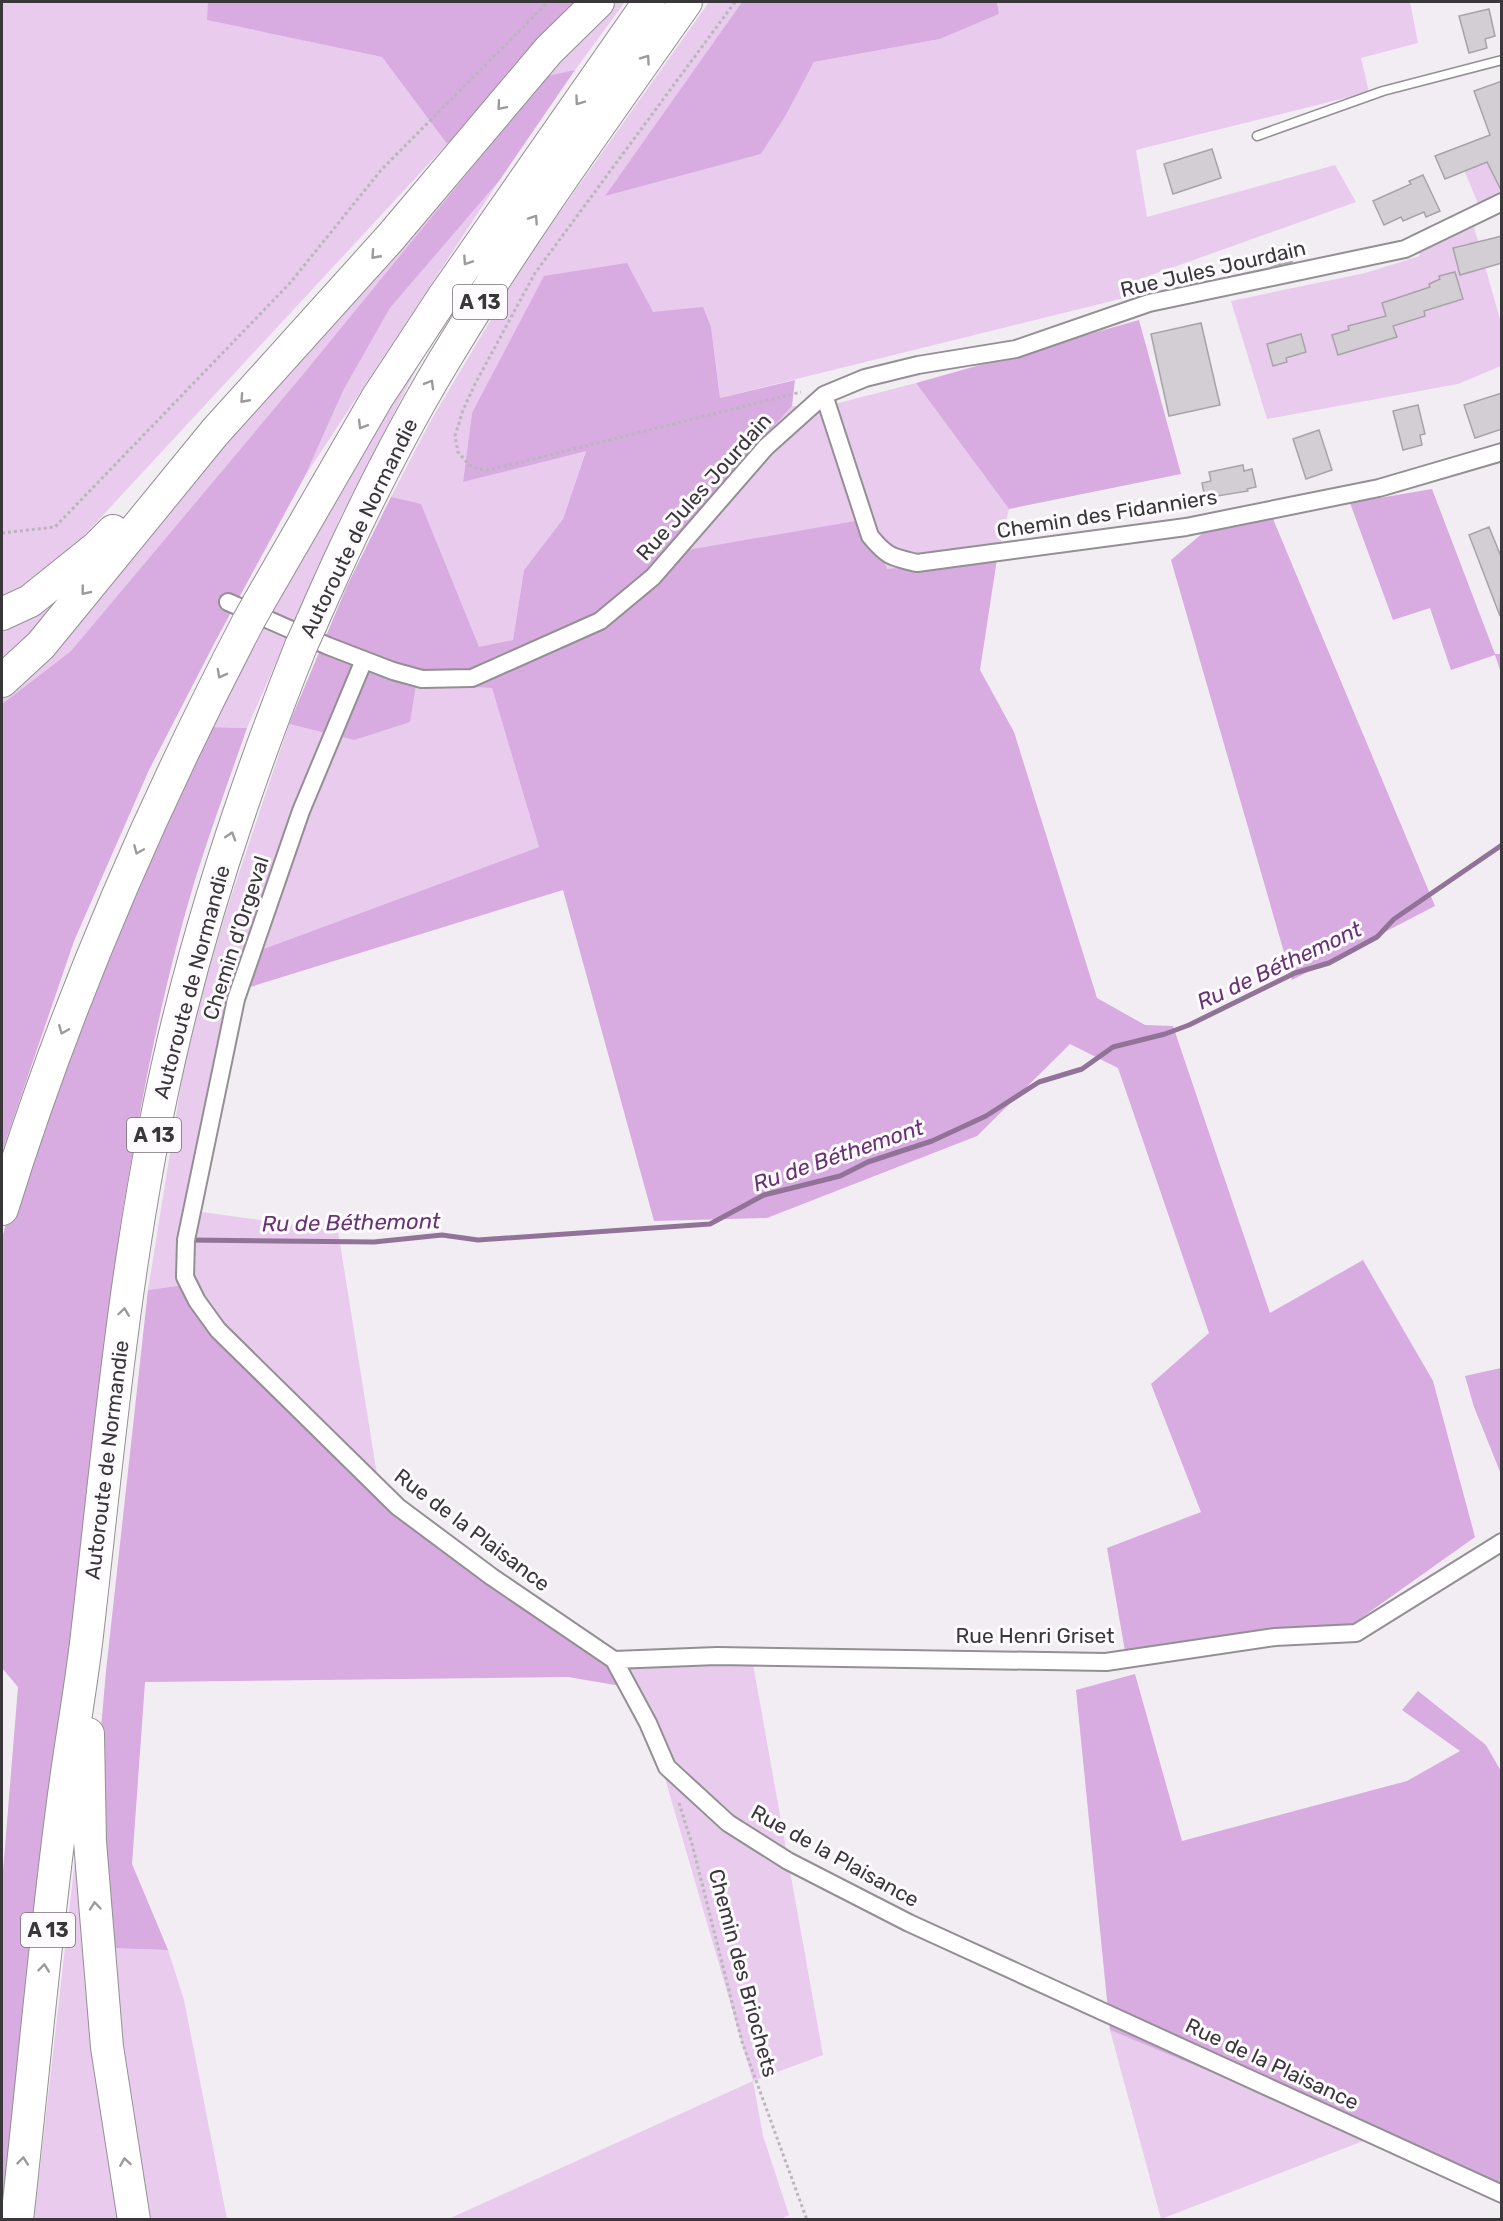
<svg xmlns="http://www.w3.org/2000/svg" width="1503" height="2221" font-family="Rubik,sans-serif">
  <rect width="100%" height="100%" fill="#f2edf3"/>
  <path fill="#e8cbed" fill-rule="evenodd" d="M2 2H208V20L382 57 447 144 79 541 23 589 2 602Z
    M609 2H625L575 70 547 77 305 372 71 651 2 704V692L160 521 372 271Z
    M709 2H742L606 195 761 154 786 115 814 62 940 39 999 14 997 2H1410L1418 43 1361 58 1369 92 1136 150 1147 217 1335 165 1356 202 1129 283 1132 296 720 398 711 327 472 413 463 482 586 450 563 519 524 570 513 640 479 648 460 603 391 497 430 422 528 257Z
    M1477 140 1494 177 1501 173V195L1479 206 1455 148Z
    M499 181 305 476 344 389 390 308Z
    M1474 227 1501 323V366L1458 384 1267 419 1231 301 1365 273 1420 256 1419 253ZM1469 243 1477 270 1460 274 1453 248ZM1418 291 1425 316 1390 327ZM1301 334 1306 352 1286 358 1287 362 1273 366 1267 344Z
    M439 325 341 516 247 728 208 727 291 565Z
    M916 383 1009 509 997 559 887 570 658 555 792 406H827Z
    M64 589 71 591 2 662V628Z
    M415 685 492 688 539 847 258 951 247 988 195 1211 338 1231 379 1487 184 1285 148 1290 188 1041 224 918 289 724 354 740Z
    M751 1653 823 2055 753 2081 763 2136 789 2215 779 2220H446L753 2081 639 1689 620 1654Z
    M80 1816 123 2219 34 2220Z
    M107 1948 168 1950 184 2000 227 2219H144Z
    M1110 2030 1371 2138 1161 2219Z"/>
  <path fill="#d8abe1" d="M208 2H584L447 144 382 57 207 20Z
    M742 2H997L999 14 940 39 814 62 786 115 761 154 605 196Z
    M575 70 499 181 390 308 344 389 305 476 216 640 149 770 74 941 2 1152V704L71 651 305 372 547 76Z
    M627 263 653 312 703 307 711 327 720 398 795 380 792 406 659 555 867 519 887 569 997 559 980 670 1014 732 1097 998 1145 1025 1173 1026 1270 1313 1363 1260 1433 1381 1475 1537 1333 1638 1125 1651 1107 1548 1201 1512 1151 1384 1209 1333 1118 1068 1070 1044 977 1136 767 1218 654 1221 563 890 247 988 258 951 539 847 492 688 416 685 410 722 354 740 289 724 347 586 391 497 421 504 479 647 513 640 524 570 563 519 586 451 463 482 472 413 544 276Z
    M1139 320 1181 474 1009 509 916 383Z
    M1432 489 1495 654H1501V673L1495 655 1451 670 1430 608 1393 620 1350 503Z
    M1273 519 1435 906 1292 980 1171 560 1204 532Z
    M208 727 247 728C229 780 210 831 194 883 161 993 140 1107 121 1220L2 2212V1883L18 1687 2 1668V1239L7 1219 64 1059Z
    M184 1285 379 1487 620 1654 639 1689 568 1677 145 1682 132 1864 168 1950 107 1948 98 1762 106 1671 148 1290Z
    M1501 1368H1502L1501 1474 1474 1407 1465 1376Z
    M1135 1674 1182 1841 1407 1781 1460 1751 1402 1710 1418 1691 1486 1745 1502 1773 1501 2193 1110 2030 1076 1690Z"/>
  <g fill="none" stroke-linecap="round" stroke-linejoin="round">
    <path stroke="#927398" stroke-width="5" d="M189 1240 374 1242 442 1235 478 1240 710 1224 764 1195 840 1176 868 1162 932 1141 986 1116 1039 1082 1082 1069 1113 1047 1165 1034 1189 1025 1295 973 1329 963 1377 937 1394 919 1502 845"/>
  </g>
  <path fill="#d3ced4" stroke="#a7a3a8" stroke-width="1.5" d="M1489 9 1495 36 1485 39 1487 48 1469 53 1459 16Z
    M1502 81V192L1487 162 1445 179 1435 156 1490 135 1474 91Z
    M1212 149 1221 178 1173 194 1164 164Z
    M1423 175 1440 211 1426 217 1424 212 1403 221 1401 217 1384 225 1373 201 1411 184 1409 181Z
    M1502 236V263L1460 275 1453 248Z
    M1288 247 1292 262 1272 266 1269 251Z
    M1455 272 1463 299 1424 311 1425 316 1393 326 1397 337 1338 355 1332 335 1349 330 1348 326 1386 316 1382 303 1430 287 1429 284 1440 279 1439 276Z
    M1201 323 1220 405 1169 416 1151 334Z
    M1301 334 1306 352 1286 358 1287 362 1273 366 1267 344Z
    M1502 393V429L1475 438 1464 405Z
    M1418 405 1425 434 1420 435 1422 445 1403 450 1393 411Z
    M1319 430 1332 470 1306 479 1293 439Z
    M1243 465 1244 471 1252 469 1256 487 1247 489 1248 491 1205 498 1202 483 1211 481 1209 472Z
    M1489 527 1502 559 1500 616 1469 535Z"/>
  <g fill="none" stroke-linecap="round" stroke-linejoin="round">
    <g stroke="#948f94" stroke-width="11">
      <path id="lane" d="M1257 136 1383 91 1502 60"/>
    </g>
    <g stroke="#948f94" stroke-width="20">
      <path id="street" d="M824 395 870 536C887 557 892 557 917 563L1186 527 1379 488 1502 452
        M228 602 328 646 393 671 422 679 472 678 600 621 653 577 766 447 824 395 865 378 918 365 1016 349 1149 303 1405 249 1502 202
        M364 660 301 811 236 999 186 1240 185 1277 197 1301 218 1330 398 1507 492 1577 614 1660 648 1723 667 1767 728 1823 788 1861 909 1923 1502 2194
        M614 1660 717 1656 1106 1662 1275 1637 1356 1633 1502 1542"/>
    </g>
    <g stroke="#948f94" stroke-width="34">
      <path id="highway" d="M258 604 377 398 442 299 649 2
        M2 614 30 601 96 548 113 531
        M311 624C353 527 400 431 456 341 527 224 608 113 686 2
        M2 681 41 645 215 432 390 238 549 50 598 2
        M2 1209C65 1006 150 810 248 622
        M88 1734 90 1842 107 2047 134 2220
        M17 2220C33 2078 45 1936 64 1795 71 1741 81 1688 87 1635 109 1443 126 1249 169 1060 201 918 247 781 301 646"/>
    </g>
    <path stroke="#bab6bb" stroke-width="3" stroke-dasharray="3 3" stroke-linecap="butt" d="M735 2 535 273 475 384 463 410 455 436 458 452 469 465 478 469 490 470 801 392
      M2 533 55 527 290 283 382 169 548 2
      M679 1803 692 1844 742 2042 807 2220"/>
    <use href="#lane" stroke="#fff" stroke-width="8"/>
    <use href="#street" stroke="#fff" stroke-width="16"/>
    <use href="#highway" stroke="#fff" stroke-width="32"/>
    <g stroke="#948f94" stroke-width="34" stroke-linecap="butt">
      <path id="highway-bridge" d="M248 622 258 604
        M301 646 311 624"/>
    </g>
    <use href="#highway-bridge" stroke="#fff" stroke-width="32"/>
  </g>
  <defs><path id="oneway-chevron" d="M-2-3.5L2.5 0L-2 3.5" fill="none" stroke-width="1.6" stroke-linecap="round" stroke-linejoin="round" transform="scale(1.5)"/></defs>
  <g stroke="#9c9b9c">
    <use href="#oneway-chevron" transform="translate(646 59) rotate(-55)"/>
    <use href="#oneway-chevron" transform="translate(579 101) rotate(125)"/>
    <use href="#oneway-chevron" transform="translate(501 106) rotate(131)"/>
    <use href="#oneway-chevron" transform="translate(534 219) rotate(-56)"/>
    <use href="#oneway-chevron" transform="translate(375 255) rotate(132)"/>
    <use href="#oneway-chevron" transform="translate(467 261) rotate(124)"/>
    <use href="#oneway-chevron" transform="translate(430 384) rotate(-60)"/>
    <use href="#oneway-chevron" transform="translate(244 399) rotate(132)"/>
    <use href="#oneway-chevron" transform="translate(362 425) rotate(121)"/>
    <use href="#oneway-chevron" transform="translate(85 591) rotate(129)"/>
    <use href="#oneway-chevron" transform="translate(221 674) rotate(118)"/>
    <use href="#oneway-chevron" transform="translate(231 836) rotate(-73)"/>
    <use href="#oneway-chevron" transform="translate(138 850) rotate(113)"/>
    <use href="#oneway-chevron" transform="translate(63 1030) rotate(112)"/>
    <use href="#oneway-chevron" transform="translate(124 1312) rotate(-82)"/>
    <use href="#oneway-chevron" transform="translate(95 1906) rotate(-95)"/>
    <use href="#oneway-chevron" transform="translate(44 1968) rotate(-84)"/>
    <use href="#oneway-chevron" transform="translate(23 2161) rotate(-84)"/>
    <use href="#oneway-chevron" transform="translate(125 2162) rotate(-99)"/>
  </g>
  <g text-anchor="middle" stroke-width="6" stroke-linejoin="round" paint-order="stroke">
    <g fill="#fefbff" stroke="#747274" stroke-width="1.5">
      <rect x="453" y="285" width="54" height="34" rx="4.5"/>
      <rect x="127" y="1118" width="54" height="34" rx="4.5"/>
      <rect x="21" y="1913" width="54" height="34" rx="4.5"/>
    </g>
    <g font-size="20" font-weight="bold" fill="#393739">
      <text x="480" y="309">A 13</text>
      <text x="154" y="1142">A 13</text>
      <text x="48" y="1937">A 13</text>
    </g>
    <g font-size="21" fill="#393739" stroke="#fefbff">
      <text transform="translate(1213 269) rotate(-13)" y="7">Rue Jules Jourdain</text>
      <text transform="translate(704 487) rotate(-48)" y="7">Rue Jules Jourdain</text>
      <text transform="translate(1107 514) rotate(-9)" y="7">Chemin des Fidanniers</text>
      <text transform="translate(359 528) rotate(-64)" y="7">Autoroute de Normandie</text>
      <text transform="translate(236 938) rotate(-72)" y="7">Chemin d'Orgeval</text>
      <text transform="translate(192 982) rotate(-75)" y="7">Autoroute de Normandie</text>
      <text transform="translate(107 1460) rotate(-83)" y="7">Autoroute de Normandie</text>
      <text transform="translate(472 1530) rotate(37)" y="7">Rue de la Plaisance</text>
      <text x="1035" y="1643">Rue Henri Griset</text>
      <text transform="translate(835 1856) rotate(29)" y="7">Rue de la Plaisance</text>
      <text transform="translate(743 1973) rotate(75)" y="7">Chemin des Briochets</text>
      <text transform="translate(1272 2064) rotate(25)" y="7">Rue de la Plaisance</text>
    </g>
    <g font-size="22" font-style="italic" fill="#683273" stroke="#fefbff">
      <text transform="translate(1279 965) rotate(-25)" y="8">Ru de Béthemont</text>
      <text transform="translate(838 1155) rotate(-19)" y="8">Ru de Béthemont</text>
      <text transform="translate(351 1222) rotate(-1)" y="8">Ru de Béthemont</text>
    </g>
  </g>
  <rect width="1503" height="2221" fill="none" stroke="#393739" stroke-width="6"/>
</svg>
